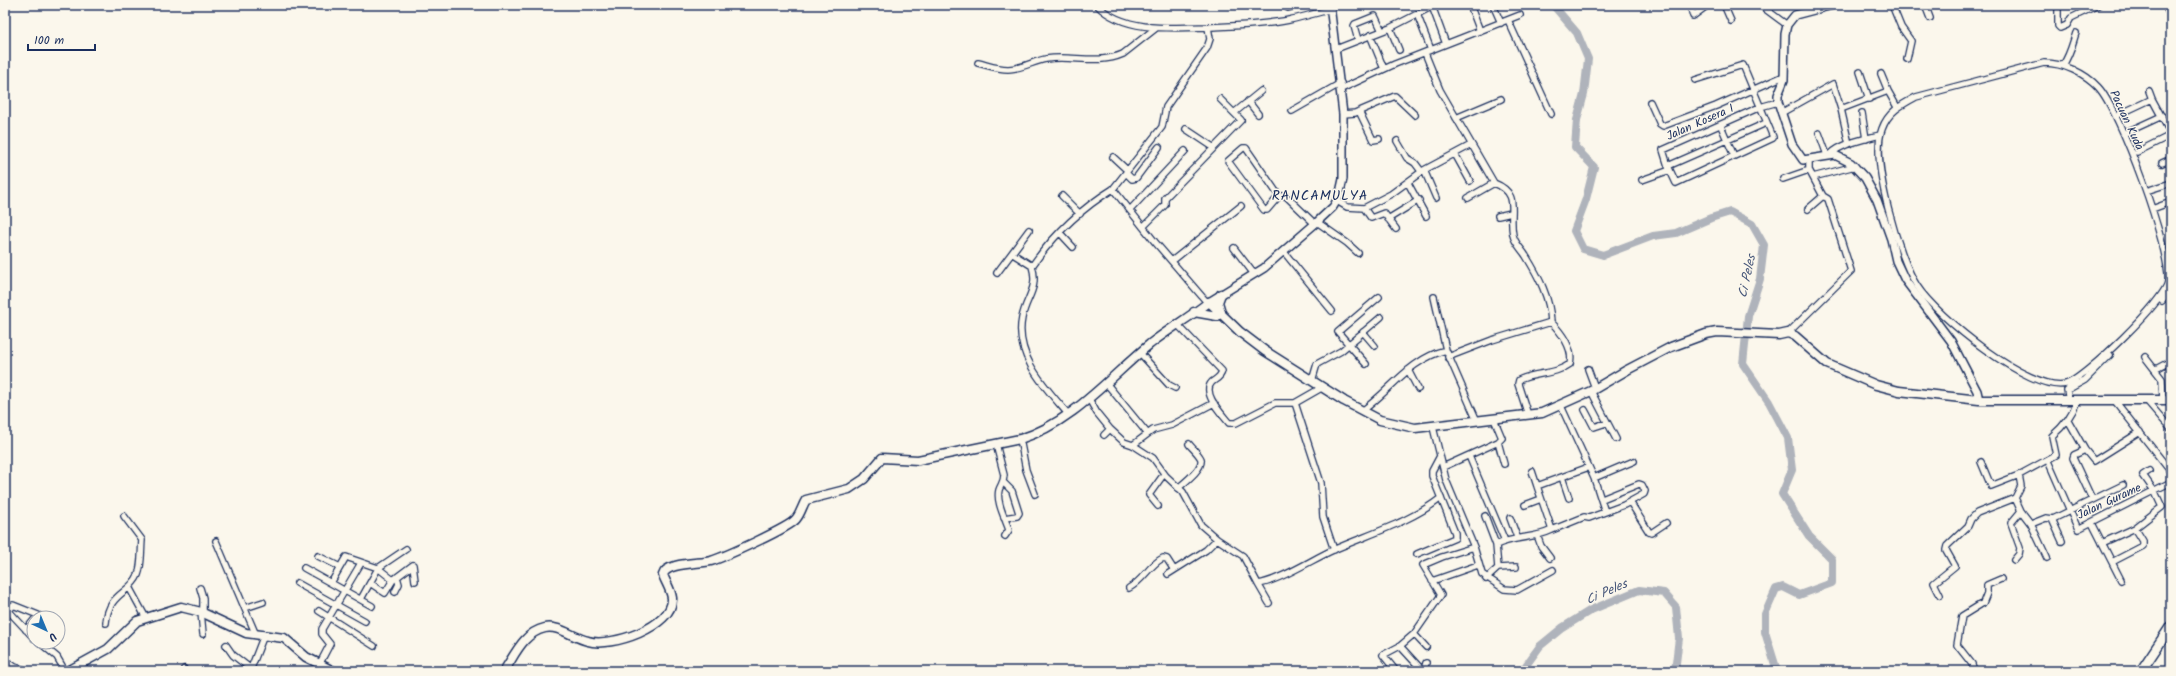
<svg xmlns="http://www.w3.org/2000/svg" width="2176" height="676" font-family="Kalam,sans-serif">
  <rect width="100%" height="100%" fill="#fbf7ec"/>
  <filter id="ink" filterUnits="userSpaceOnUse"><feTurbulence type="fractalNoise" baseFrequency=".025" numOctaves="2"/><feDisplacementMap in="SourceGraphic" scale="8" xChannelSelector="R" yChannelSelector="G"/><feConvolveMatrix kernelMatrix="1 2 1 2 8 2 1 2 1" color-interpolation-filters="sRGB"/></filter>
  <g filter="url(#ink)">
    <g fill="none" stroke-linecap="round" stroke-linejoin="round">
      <path stroke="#afb3bb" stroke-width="8" d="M1553 5 1577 33 1588 59 1584 94 1577 120 1575 147 1594 167 1586 199 1574 231 1583 249 1603 255 1653 236 1676 233 1711 218 1730 212 1752 224 1764 245 1760 279 1748 316 1743 364 1769 402 1788 438 1792 470 1782 494 1809 536 1832 559V583L1799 595 1783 587 1776 589 1765 614V632L1777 671
        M1522 671 1540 646 1562 628 1591 610 1639 590 1664 593 1676 607 1679 638 1675 671"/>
      <g stroke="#1b2f5e" stroke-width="8">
        <path id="minor" d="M1097 5C1124 33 1175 28 1210 27 1236 26 1264 25 1289 20 1303 17 1317 13 1331 9
          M1470 5 1480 31
          M1493 5 1501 23
          M1690 5 1693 16 1708 5
          M1724 5 1731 21
          M1760 5 1787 25
          M1892 5 1901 27 1911 41 1907 59
          M1925 5 1930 18
          M2058 5V26L2060 28 2067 25 2071 18 2098 5
          M2168 5 2167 9 2171 17
          M1432 6 1446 44
          M1288 8 1298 5
          M1417 14 1431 50
          M1508 20 1551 114
          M1390 28 1399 50
          M1370 35 1384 69
          M1358 40 1354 26 1355 24 1375 16 1382 31
          M1336 49 1390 28 1435 5
          M1425 53 1440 90 1494 183C1522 194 1508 212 1513 235 1515 244 1522 249 1526 256 1539 277 1550 298 1551 322 1561 332 1574 349 1570 364 1555 375 1535 372 1519 380L1518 384 1528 415
          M978 63C987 65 997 69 1008 69 1021 69 1034 61 1046 59 1072 55 1098 65 1123 54L1156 28
          M2044 63C2063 63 2085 73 2098 87 2120 110 2171 250 2168 281 2167 299 2084 379 2066 384 2030 393 1936 316 1917 286 1899 258 1870 161 1882 129 1888 112 1901 105 1916 97Z
          M2063 65C2070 55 2072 45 2076 33
          M1860 72 1869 99
          M1881 74 1888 91
          M1695 80 1743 65 1773 137V138L1676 183 1668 166 1663 150 1760 107 1778 102
          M1341 89 1395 64 1520 15
          M2149 91 2152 99
          M1248 101 1258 114
          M1650 102 1660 124 1663 126 1716 106 1784 76
          M1292 111 1341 83
          M1359 111 1373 140 1379 139
          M1234 113 1261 91
          M1781 113 1833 84 1841 109
          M1862 113 1866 139
          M1343 114 1355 113 1395 96 1415 115
          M2120 114 2152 99 2171 134
          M1456 118 1501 99
          M1721 126 1734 156
          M1186 129 1213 147
          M2127 132 2162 116
          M1819 133 1827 155
          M1397 141 1407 158 1415 163 1421 171
          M1849 144 1841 109 1888 91 1897 107
          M2137 152 2171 135
          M1455 154 1470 181
          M1831 154C1842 143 1865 139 1880 135
          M1113 157 1127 170
          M2162 163 2171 159
          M1668 166 1766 123
          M1424 170 1436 198
          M1126 173 1132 179 1136 178 1159 147
          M1813 177 1855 166
          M1783 179 1809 170V160
          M1642 180 1670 170
          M1408 183 1426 216
          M1113 189 1162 127 1166 107 1207 48 1210 39 1208 27
          M2146 191 2171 183
          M1062 196 1080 214
          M1279 196 1246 148H1243L1228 161 1264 210H1267L1279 196H1286L1315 224
          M1468 198 1494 183
          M1337 201 1347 207 1364 208 1391 194 1424 170 1471 145
          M1364 208 1371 218 1384 213 1396 229
          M1808 209 1823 196 1809 170
          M2152 209 2171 202
          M1130 210 1185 151
          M1498 216 1511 213
          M1388 219 1419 200
          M1317 222 1347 243 1358 253
          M1143 227 1165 205V198L1241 120 1220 99
          M1060 233 1073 247
          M1234 248 1254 274
          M1284 252 1332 311
          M1013 254 1032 266
          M1172 261 1241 206
          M997 273 1029 230
          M1434 297 1446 350
          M2162 301 2171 292
          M1177 324 1222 371C1221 377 1216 379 1212 382 1201 393 1222 414 1229 423H1236L1275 403H1295L1321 483 1323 517 1334 550
          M1363 332 1375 346
          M1788 333 1851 271 1828 199 1823 196
          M1140 353 1169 385 1175 388
          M1448 357 1492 340 1551 322
          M2145 357 2162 379 2163 400
          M1366 364 1338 332 1379 297
          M1588 369 1595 388
          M2156 369 2171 361
          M1408 370 1418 389
          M1312 381 1317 364 1341 351 1381 317
          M1106 383 1147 433
          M1591 391 1616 439
          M1089 399 1097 413 1110 429
          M2069 401 2067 390 2085 380 2110 355
          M2115 401 2171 472
          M2147 401 2171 429
          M1295 403 1323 387
          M1561 406 1594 478 1605 512 1624 505 1644 494 1645 491 1642 485 1639 484 1602 499
          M1585 410 1594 427 1606 423
          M1362 411C1391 390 1410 359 1446 350L1477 421
          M1068 414C1046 388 1014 356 1022 318 1026 297 1039 289 1032 266 1053 236 1082 208 1113 189L1155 242 1205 300 1209 302
          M1494 419 1502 438 1498 442 1504 464
          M2068 420 2085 450 2094 461 2140 432
          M1433 427 1446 480 1474 547 1482 574 1504 589 1517 590 1553 570
          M1104 435 1110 429 1124 442 1133 445 1153 458 1166 476 1183 492 1201 525 1217 539 1243 556 1258 584C1279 581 1313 559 1333 550 1369 534 1409 523 1441 498
          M1020 439 1026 470 1035 494
          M996 444 1004 475C1004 482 1001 484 999 490 996 502 1005 518 1009 530L1005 536
          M1133 445 1153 430 1172 425 1214 403
          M2085 450 2074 455 2073 458 2092 499
          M1469 456 1505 541
          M2048 461 2078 529 2171 482
          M1981 462 1991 486 2019 475
          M1443 467 1498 442
          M1532 471 1537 486
          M1562 477 1569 498
          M1594 478 1634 461
          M1003 482 1012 491 1019 513 1017 516 1004 518
          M1178 488C1185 482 1203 469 1201 459 1199 454 1192 448 1189 444
          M1630 502 1649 532 1651 533 1666 523
          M1525 505 1541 499
          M1158 506 1149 495 1164 474
          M1485 516 1496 545
          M1510 518 1517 537
          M2052 519 2062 541
          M2092 523 2121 580
          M2031 524 2021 511 2015 498 2021 486 2019 475 2056 455 2052 436C2064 426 2072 416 2077 401
          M1552 530 1584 517 1589 518 1605 512
          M1537 535 1541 546 1550 558
          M216 541 256 635
          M2102 543 2135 528 2162 507 2155 492 2143 475 2149 471
          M1417 554 1455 538V533L1432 476V471L1440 456
          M318 556 340 567
          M2047 558 2031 524 2046 518 2053 519 2123 485
          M2014 560 2019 554 2020 548 2011 523 2021 511
          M2112 562 2143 546V541L2135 528
          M304 568 372 606
          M378 568 406 549
          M1498 568 1516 567
          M1168 574 1206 550 1217 539
          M1486 579 1498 568 1496 545C1514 536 1534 539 1552 530L1537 486 1589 467
          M1432 581 1478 565
          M297 583 365 621
          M331 583 346 557 378 568 393 580
          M370 583 385 593 393 580 413 565 415 581
          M1258 584 1269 603
          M129 587 146 618
          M200 588 203 598V612
          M1129 588C1143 581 1149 565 1163 558L1167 559 1174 570
          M395 592 399 584 397 577
          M1940 595 1934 583 1955 566 1946 550 1947 546 1968 526 1971 519 1977 513 2015 498
          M361 599 376 572
          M5 607 34 638
          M245 608 263 602
          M9 611 13 605 38 615
          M319 611 374 646
          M201 612 203 634
          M106 623C108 593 130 594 138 575 142 565 141 550 142 540L124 516
          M26 630 34 620
          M1414 634 1426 647
          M39 642 57 657 65 671
          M226 645 233 655 251 669
          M5 660 15 667 29 671
          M319 665 330 644 322 634V629L361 563
          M184 669 185 671
          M250 671 264 635
          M1396 671 1383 655 1400 646
          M1423 671 1400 646 1414 634 1441 595 1423 565 1442 557 1474 547
          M1424 671 1426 663
          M1974 671 1972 664 1957 645 1962 616 1983 603 1987 593V585L2001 579"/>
      </g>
      <g stroke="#1b2f5e" stroke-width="10">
        <path id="tertiary" d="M1833 5 1795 15 1787 25 1785 34 1784 80 1778 95V102L1792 144 1803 160 1835 155 1851 163 1865 178 1877 200 1891 239 1896 261 1905 280 1951 341 1977 391 1979 400"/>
      </g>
      <g stroke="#1b2f5e" stroke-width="10">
        <path id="secondary" d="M1209 302 1264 268 1317 222 1333 207 1339 197 1343 179V114L1330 5"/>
      </g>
      <g stroke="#1b2f5e" stroke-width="11">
        <path id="primary" d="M1194 312 1217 316
          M1221 312 1218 302 1221 294
          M68 671 108 649 137 621 181 607 201 612 246 633 284 638 306 657 333 671
          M504 671C515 655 523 633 545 628 559 625 574 638 588 641 610 648 674 627 672 598 671 590 666 583 663 575 666 562 700 564 711 561 724 557 789 528 796 519 801 513 802 506 806 500L849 489 864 479 882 458 918 460 1020 439C1072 423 1109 378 1150 344 1169 329 1190 317 1209 302L1240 332 1265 351 1344 401 1380 420 1415 428 1542 413 1591 391 1627 370 1671 347 1706 334 1717 332 1779 335 1788 333 1795 336 1827 364 1876 385 1899 391 1979 400H2171"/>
      </g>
      <g stroke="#1b2f5e" stroke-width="12">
        <path id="trunk" d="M2141 671 2171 626"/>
      </g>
      <use href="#minor" stroke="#fbf7ec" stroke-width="5.5"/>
      <use href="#tertiary" stroke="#fbf7ec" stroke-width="7"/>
      <use href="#secondary" stroke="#fbf7ec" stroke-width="7"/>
      <use href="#primary" stroke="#fbf7ec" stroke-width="8"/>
      <use href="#trunk" stroke="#fbf7ec" stroke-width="9"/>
    </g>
  </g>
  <g text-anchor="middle" stroke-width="3" stroke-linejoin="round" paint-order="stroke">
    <g font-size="12" fill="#1b2f5e" stroke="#fbf7ec">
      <text transform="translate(2127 120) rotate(65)" y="4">Pacuan Kuda</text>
      <text transform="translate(1700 122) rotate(-24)" y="4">Jalan Kosera I</text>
      <text transform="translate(2109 501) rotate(-25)" y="4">Jalan Gurame</text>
    </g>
    <g font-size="13" font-style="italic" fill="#47577a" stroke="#fbf7ec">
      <text transform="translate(1746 276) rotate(-78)" y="5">Ci Peles</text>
      <text transform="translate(1606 591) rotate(-24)" y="5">Ci Peles</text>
    </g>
    <g font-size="14" letter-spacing="1" fill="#1b2f5e" stroke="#fbf7ec">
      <text x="1320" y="200">RANCAMULYA</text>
    </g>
  </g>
  <rect width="2176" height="676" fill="none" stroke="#fbf7ec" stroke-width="20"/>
  <rect x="10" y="10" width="2156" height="656" fill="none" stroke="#1b2f5e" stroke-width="1.5" filter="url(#ink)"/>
  <g transform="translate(46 630) rotate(136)"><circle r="19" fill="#fbf7ec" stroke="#a1a7b3"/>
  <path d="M0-3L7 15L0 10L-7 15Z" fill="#1f6fb2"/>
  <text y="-6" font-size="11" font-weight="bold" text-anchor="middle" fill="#1b2f5e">U</text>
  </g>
  <path d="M28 44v6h67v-6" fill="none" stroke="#1b2f5e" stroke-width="2"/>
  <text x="34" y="44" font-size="12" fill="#1b2f5e" stroke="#fbf7ec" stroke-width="3" paint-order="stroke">100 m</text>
</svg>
